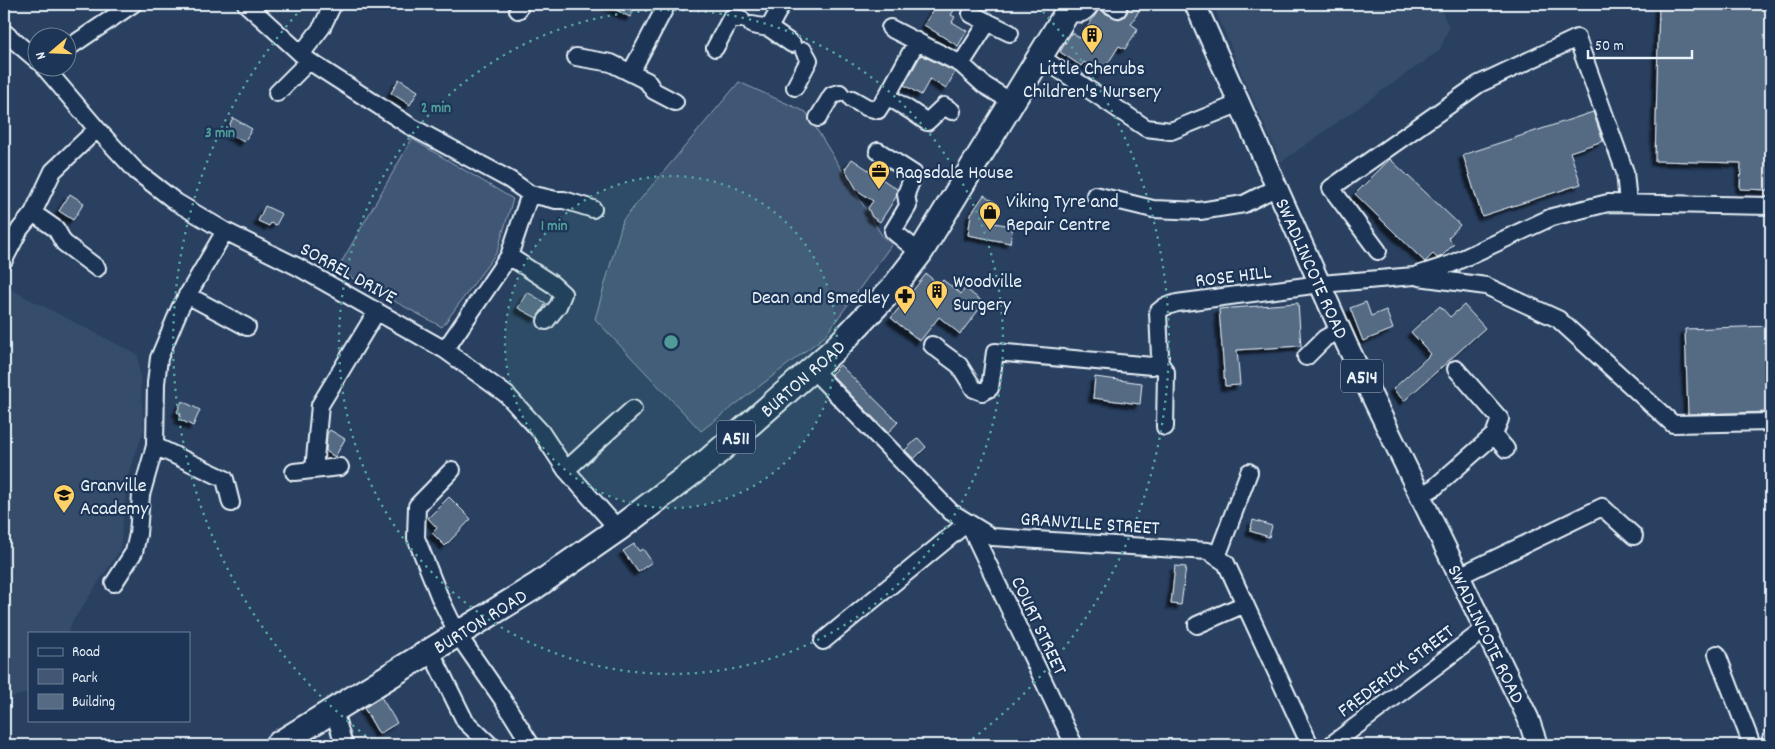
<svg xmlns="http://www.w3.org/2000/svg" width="1775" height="749" font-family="Dekko,sans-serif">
  <defs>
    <filter id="shadow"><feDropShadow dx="-4.5" dy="4.5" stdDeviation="1" flood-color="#0009"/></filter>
  </defs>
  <rect width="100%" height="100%" fill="#294061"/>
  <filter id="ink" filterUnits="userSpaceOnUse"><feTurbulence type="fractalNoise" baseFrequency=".02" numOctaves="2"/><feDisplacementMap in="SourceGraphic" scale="10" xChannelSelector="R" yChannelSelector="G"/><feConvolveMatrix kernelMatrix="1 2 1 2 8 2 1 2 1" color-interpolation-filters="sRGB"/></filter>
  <g filter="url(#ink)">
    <path fill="#364d6b" d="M1213 4H1438L1449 27 1440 50 1281 162 1243 77Z
      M4 286 138 355 144 430 127 478 120 550 72 622 68 633H29V692L4 700Z"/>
    <path fill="#415774" stroke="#94a4b6" d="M739 82 806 112 883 237 892 244 825 336 701 431 595 319 623 220Z
      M412 139 513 199 497 252 442 327 337 270Z"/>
    <path fill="#556a83" stroke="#e8f1f8" filter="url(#shadow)" d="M604 4H637L630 17Z
      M937 4H958L951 15 955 17 952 22 967 31 958 46 924 25Z
      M1126 4H1143L1131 24 1138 29 1125 49 1119 46 1101 74 1084 62 1081 66 1060 52 1072 32 1080 38 1100 8 1104 13 1119 19 1124 17 1127 13 1128 8Z
      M1659 4 1771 6V190L1740 189 1741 163 1655 161Z
      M921 55 955 72 946 89 930 79 921 95 904 85Z
      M399 79 418 91 410 105 391 93Z
      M1593 112 1603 141 1570 152 1581 184 1482 216 1463 155Z
      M233 118 252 129 244 142 226 132Z
      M852 159 897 189 896 197 880 222 872 217 868 208 873 201 857 190 845 169Z
      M1390 159 1460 225 1448 238 1454 244 1442 256 1437 258 1433 254 1425 262 1355 194Z
      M70 194 84 203 73 220 59 211Z
      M984 195 998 204 987 222 1013 226 1010 243 968 235 971 214Z
      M265 206 282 214 276 225 271 223 269 226 258 221Z
      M926 274 939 284 943 280 961 294 965 288 984 303 960 334 939 317 920 341 891 318Z
      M527 292 546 303 537 318 518 308Z
      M1366 302 1371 316 1386 310 1393 329 1363 341 1350 308Z
      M1298 303 1301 346 1237 350 1240 385 1225 386 1219 309Z
      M1464 305 1485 328 1404 401 1393 389 1431 354 1411 332 1440 306 1450 317Z
      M1771 326V412L1688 414 1685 329Z
      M840 365 898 422 888 433 831 374Z
      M1095 377 1142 383 1140 404 1093 398Z
      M182 401 200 410 193 426 179 419 181 414 177 412Z
      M330 430 345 439 335 457 326 451 327 434Z
      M918 438 926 447 914 459 905 450Z
      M449 497 471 519 445 546 432 533 437 528 428 518Z
      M1253 520 1272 526 1269 537 1250 531Z
      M634 544 639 551 643 549 652 562 638 572 623 551Z
      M1175 566 1186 567 1181 605 1171 604Z
      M381 697 397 723 379 734 364 708Z"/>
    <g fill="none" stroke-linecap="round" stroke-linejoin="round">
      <g stroke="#e8f1f8" stroke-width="20">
        <path id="minor" d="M246 4 309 61 410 126 510 180 530 194 556 200H564L593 209
          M1109 4 1118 9
          M518 10 521 4
          M1068 10C1080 16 1084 15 1091 4
          M971 14 1010 33
          M752 25 769 28 792 44
          M769 28 782 4
          M890 28 961 64 984 85 1012 102
          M4 32 38 61
          M68 48 133 4
          M715 48 731 18 741 19
          M302 53 322 27 333 4
          M1039 56 1146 128 1171 131 1238 104
          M576 57 611 63 647 81 654 91 675 102
          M961 64 988 22
          M45 68 97 129 136 171 176 202 225 231 298 267 445 350 507 395 541 432 566 470 618 529
          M631 72 667 4
          M795 87 809 60 804 51
          M277 93 309 61
          M887 96 911 111 927 122 944 106 952 111
          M852 99 866 107 878 110 887 96 917 41
          M818 118 832 95 840 93
          M878 151 914 174 906 194 908 206 893 231 920 253
          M1095 195 1153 209 1200 211 1244 204 1277 187
          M33 213 56 229 64 243 97 268
          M1378 251 1331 188 1479 84 1577 38 1625 172 1628 203
          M509 256 552 284 563 294 558 306 546 321
          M4 260 20 229 33 213 53 171 97 129
          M1419 277 1486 286 1558 319 1673 424 1771 422
          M187 295 247 327
          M932 345 959 365 974 389 982 392 990 388 995 352 1152 366 1159 362 1160 356 1158 312 1164 307 1177 303 1321 284 1414 276 1451 264 1552 217 1608 203 1771 206
          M445 350 509 256 530 194
          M1306 357 1325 338 1340 330
          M1159 362 1166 372 1165 427
          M1456 369 1500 419 1494 435
          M813 370 951 512 992 537 1208 551 1226 563 1310 745
          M155 446 225 479 231 503
          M314 470 320 405 377 311
          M452 470 417 506 416 538 440 598 458 635 503 700 531 745
          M566 470 633 409
          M294 472 340 467
          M1420 496 1435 487 1494 435 1506 449
          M1217 557 1249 472
          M1459 576 1602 507 1634 536
          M114 583 134 552 138 534 141 495 155 446 156 383 159 358 180 308 225 231
          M1197 625 1245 604
          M823 641 968 522 1074 745
          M431 652 465 721 490 745
          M1717 654 1752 745
          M334 711 344 745
          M1331 745 1485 629
          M1770 745 1771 739"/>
      </g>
      <g stroke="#e8f1f8" stroke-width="24">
        <g id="major">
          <path id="s1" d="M1195 4 1347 345 1528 718 1537 745"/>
        </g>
      </g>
      <g stroke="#e8f1f8" stroke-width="28">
        <g id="highway">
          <path id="s2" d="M277 745 536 586 618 529 709 460 835 349 893 288 920 253 1072 4"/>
        </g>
      </g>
      <use href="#minor" stroke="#1d3557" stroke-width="16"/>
      <use href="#major" stroke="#1d3557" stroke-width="20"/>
      <use href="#highway" stroke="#1d3557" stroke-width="24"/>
    </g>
  </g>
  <circle cx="671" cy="342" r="166" fill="#509b97" fill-opacity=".12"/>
  <g fill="none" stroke="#509b97" stroke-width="2.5" stroke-dasharray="2.5 5">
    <circle cx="671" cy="342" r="166"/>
    <circle cx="671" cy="342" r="332"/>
    <path d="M378 745A498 498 0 0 1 304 6M1038 6A498 498 0 0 1 964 745"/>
  </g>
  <defs>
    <g id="building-pin" transform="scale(1.125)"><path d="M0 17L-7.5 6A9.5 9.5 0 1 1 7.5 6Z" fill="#ffd166" stroke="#1d3557"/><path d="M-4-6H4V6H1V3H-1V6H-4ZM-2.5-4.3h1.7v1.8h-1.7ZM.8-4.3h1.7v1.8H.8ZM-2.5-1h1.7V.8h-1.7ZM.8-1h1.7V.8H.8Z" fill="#111"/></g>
    <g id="office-pin" transform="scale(1.125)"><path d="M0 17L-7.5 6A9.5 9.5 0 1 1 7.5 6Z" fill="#ffd166" stroke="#1d3557"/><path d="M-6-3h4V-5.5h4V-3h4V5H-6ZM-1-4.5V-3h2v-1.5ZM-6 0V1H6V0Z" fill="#111"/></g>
    <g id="shop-pin" transform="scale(1.125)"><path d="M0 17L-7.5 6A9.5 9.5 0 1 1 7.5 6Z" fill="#ffd166" stroke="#1d3557"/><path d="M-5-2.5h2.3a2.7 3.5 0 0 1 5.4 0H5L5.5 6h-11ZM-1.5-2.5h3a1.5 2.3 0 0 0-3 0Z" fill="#111"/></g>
    <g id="pharmacy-pin" transform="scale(1.125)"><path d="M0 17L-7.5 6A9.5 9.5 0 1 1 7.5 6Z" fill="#ffd166" stroke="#1d3557"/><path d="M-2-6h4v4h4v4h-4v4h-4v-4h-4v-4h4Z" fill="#111"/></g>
    <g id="school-pin" transform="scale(1.125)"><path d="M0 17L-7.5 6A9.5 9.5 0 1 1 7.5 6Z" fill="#ffd166" stroke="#1d3557"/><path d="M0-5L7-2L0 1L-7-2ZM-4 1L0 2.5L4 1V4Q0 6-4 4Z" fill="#111"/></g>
  </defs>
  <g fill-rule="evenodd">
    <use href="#building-pin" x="1092" y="35"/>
    <use href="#office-pin" x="879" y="171"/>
    <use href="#shop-pin" x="990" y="212"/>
    <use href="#building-pin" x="937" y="291"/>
    <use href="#pharmacy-pin" x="905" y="296"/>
    <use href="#school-pin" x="64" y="495"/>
  </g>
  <g text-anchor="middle" stroke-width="4.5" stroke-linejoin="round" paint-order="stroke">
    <g fill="#1d3557" stroke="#abb9c8" stroke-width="1">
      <rect x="1341" y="359.5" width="42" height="33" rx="4"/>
      <rect x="717" y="420.5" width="38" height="33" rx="4"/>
    </g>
    <g font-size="19" font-weight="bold" fill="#e8f1f8">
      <text x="1362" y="383">A514</text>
      <text x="736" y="444">A511</text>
    </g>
    <g font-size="20" fill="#e8f1f8" stroke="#1d3557" text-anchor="start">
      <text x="1092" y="74" text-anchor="middle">Little Cherubs<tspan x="1092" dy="23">Children's Nursery</tspan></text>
      <text x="895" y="178">Ragsdale House</text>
      <text x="1006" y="207">Viking Tyre and<tspan x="1006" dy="23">Repair Centre</tspan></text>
      <text x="953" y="287">Woodville<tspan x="953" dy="23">Surgery</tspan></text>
      <text x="889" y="303" text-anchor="end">Dean and Smedley</text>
      <text x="80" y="491">Granville<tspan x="80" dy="23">Academy</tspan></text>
    </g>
    <g font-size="20" fill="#e8f1f8" stroke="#1d3557">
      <text dy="7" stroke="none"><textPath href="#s1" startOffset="289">SWADLINCOTE ROAD</textPath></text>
      <text transform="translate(349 272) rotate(29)" y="7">SORREL DRIVE</text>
      <text transform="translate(1233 275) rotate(-7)" y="7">ROSE HILL</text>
      <text dy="7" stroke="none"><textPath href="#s2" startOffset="642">BURTON ROAD</textPath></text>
      <text transform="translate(1090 522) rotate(4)" y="7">GRANVILLE STREET</text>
      <text dy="7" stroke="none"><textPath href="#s2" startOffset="238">BURTON ROAD</textPath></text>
      <text transform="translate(1040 625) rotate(65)" y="7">COURT STREET</text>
      <text dy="7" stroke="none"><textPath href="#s1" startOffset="694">SWADLINCOTE ROAD</textPath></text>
      <text transform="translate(1395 670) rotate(-37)" y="7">FREDERICK STREET</text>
    </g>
  </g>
  <circle cx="671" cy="342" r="8" fill="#509b97" stroke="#1d3557" stroke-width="2.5"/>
  <g font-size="15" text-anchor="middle" font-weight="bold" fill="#509b97" stroke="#1d3557" stroke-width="4.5" stroke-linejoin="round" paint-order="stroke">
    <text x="436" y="112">2 min</text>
    <text x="220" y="137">3 min</text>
    <text x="554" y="230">1 min</text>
  </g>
  <rect width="1775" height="749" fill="none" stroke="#1d3557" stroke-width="20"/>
  <rect x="10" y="10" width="1755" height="729" fill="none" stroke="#e8f1f8" stroke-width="2" filter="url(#ink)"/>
  <rect x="28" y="632" width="162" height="90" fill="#1d3557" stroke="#6e8097"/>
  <rect x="38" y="648" width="25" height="8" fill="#1d3557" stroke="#6e8097"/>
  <text x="72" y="656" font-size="15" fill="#e8f1f8">Road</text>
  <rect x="38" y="669" width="25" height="15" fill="#415774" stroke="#6e8097"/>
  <text x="72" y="682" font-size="15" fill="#e8f1f8">Park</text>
  <rect x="38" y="694" width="25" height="15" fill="#556a83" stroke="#6e8097"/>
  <text x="72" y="706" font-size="15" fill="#e8f1f8">Building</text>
  <g transform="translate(52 52) rotate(251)"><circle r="24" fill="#1d3557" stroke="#6e8097"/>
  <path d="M0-4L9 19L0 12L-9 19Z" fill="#ffd166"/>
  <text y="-8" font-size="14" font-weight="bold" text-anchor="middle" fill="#e8f1f8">N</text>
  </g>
  <path d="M1588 50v8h104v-8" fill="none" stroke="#e8f1f8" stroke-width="2.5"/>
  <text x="1595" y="50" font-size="15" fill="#e8f1f8" stroke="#1d3557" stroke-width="4" paint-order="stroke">50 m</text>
</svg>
